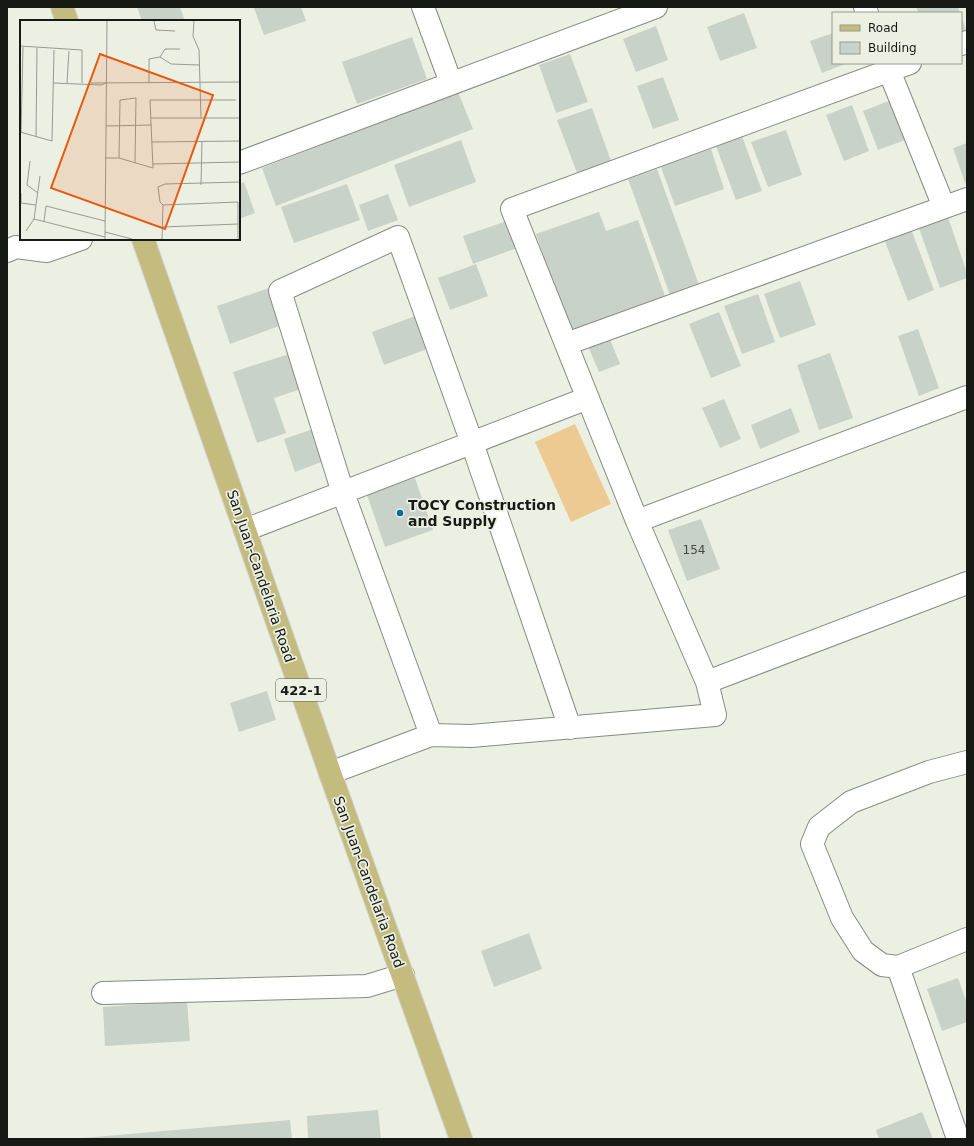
<svg xmlns="http://www.w3.org/2000/svg" width="974" height="1146" font-family="'DejaVu Sans',sans-serif">
  <rect width="100%" height="100%" fill="#ebf0e3"/>
  <path fill="#ecca92" d="M575 424 611 504 571 522 535 442Z"/>
  <path fill="#c8d2c8" d="M137 7H180L185 21H142Z
    M258 7H301L306 21 264 35 254 8Z
    M916 7H958L960 13H919Z
    M744 13 757 48 720 61 707 27Z
    M961 15 966 30 961 32Z
    M656 26 668 60 636 72 623 39Z
    M833 33V63H848L822 73 810 41Z
    M412 37 427 79 357 104 342 62Z
    M570 54 588 102 556 113 539 65Z
    M663 77 679 120 653 129 637 86Z
    M458 92 473 129 276 206 262 168Z
    M894 99 908 139 878 150 863 111Z
    M852 105 869 151 844 161 826 115Z
    M592 108 611 161 577 173 557 120Z
    M786 130 802 175 768 187 751 142Z
    M742 136 762 191 736 200 716 146Z
    M461 140 476 182 409 207 394 165Z
    M967 143V182L965 183 953 148Z
    M711 149 724 189 675 206 661 167Z
    M657 169 699 285 670 295 628 179Z
    M244 182 255 213 239 219V184Z
    M347 184 360 220 294 243 281 207Z
    M388 194 398 220 368 231 359 205Z
    M599 212 606 231 638 220 666 299 571 333 536 234Z
    M948 217 967 273V278L940 288 919 228Z
    M510 220 520 247 473 264 463 236Z
    M911 229 934 290 908 301 884 239Z
    M476 264 488 296 450 310 438 278Z
    M800 281 816 325 780 338 764 294Z
    M269 288 282 325 230 344 217 306Z
    M758 294 775 342 742 354 724 306Z
    M719 312 741 366 711 378 689 324Z
    M418 315 430 348 384 365 372 332Z
    M918 329 939 388 919 396 898 336Z
    M609 337 620 364 599 372 588 346Z
    M292 353 304 388 274 398 286 433 257 443 233 372Z
    M830 353 853 418 819 430 797 365Z
    M724 399 741 439 720 448 702 408Z
    M791 408 800 432 760 449 751 425Z
    M313 429 324 461 295 472 284 439Z
    M415 478 433 530 385 547 367 495Z
    M701 519 720 569 687 581 668 530Z
    M267 691 276 720 239 732 230 703Z
    M529 933 542 969 494 987 481 951Z
    M958 978 967 1004V1022L942 1031 927 989Z
    M187 1001 190 1041 105 1046 103 1007Z
    M378 1110 381 1139H308L307 1116Z
    M922 1112 933 1139H879L876 1130Z
    M290 1120 292 1139H83V1138Z"/>
  <g fill="none" stroke-linecap="round" stroke-linejoin="round">
    <g stroke="#878c80" stroke-width="24">
      <path id="minor" d="M423 7 451 83
        M865 7 867 13
        M961 44 967 42
        M886 63 944 207
        M239 163 656 7
        M7 251 16 247 47 251 81 239
        M566 344 967 199
        M637 521 967 397
        M245 530 588 398
        M707 682 967 583
        M431 735 343 493 280 291 398 237 472 443 570 728
        M967 762 929 772 851 802 819 827 812 844 842 918 863 951 882 965 898 967 967 939
        M330 773 431 735 471 736 715 715 707 682 637 521 512 209 910 63
        M898 967 958 1139
        M103 993 367 986 403 975"/>
    </g>
    <g stroke="#d1d1d0" stroke-width="24">
      <path id="major" d="M62 7 67 21
        M143 239 330 773 461 1139"/>
    </g>
    <use href="#minor" stroke="#fff" stroke-width="22"/>
    <use href="#major" stroke="#c4bc7f" stroke-width="22"/>
  </g>
  <circle fill="#026d9a" stroke="#ebf0e3" stroke-width="1.5" cx="400" cy="513" r="4"/>
  <g text-anchor="middle" stroke-width="3.5" stroke-linejoin="round" paint-order="stroke">
    <g font-size="12" fill="#434742">
      <text x="694" y="554">154</text>
    </g>
    <rect fill="#ebf0e3" stroke="#575a53" stroke-width="1" x="276" y="679" width="50" height="22" rx="3"/>
    <g font-size="13" font-weight="bold" fill="#171915">
      <text x="301" y="695">422-1</text>
    </g>
    <g font-size="14" font-weight="bold" fill="#171915" stroke="#ebf0e3" text-anchor="start">
      <text x="408" y="510">TOCY Construction<tspan x="408" dy="16">and Supply</tspan></text>
    </g>
    <g font-size="14" fill="#171915" stroke="#ebf0e3">
      <text transform="translate(261 576) rotate(71)" y="5">San Juan-Candelaria Road</text>
      <text transform="translate(369 882) rotate(70)" y="5">San Juan-Candelaria Road</text>
    </g>
  </g>
  <g transform="translate(20 20)">
    <rect width="220" height="220" fill="#ebf0e3"/>
    <path fill="none" stroke="#969a91" stroke-width="1" d="M134 1 136 10 155 11M174 1 173 16 179 30 181 98M0 26 62 30V63M140 37 151 44 179 45M33 63 81 65 86 63M47 63 49 31M71 63 220 62M129 63V39L140 37 145 29H160M131 98H220M86 106 131 105M0 112 32 121 34 30M1 113 3 27M16 117 17 28M132 122 220 121M85 138H99L133 148 130 80H216M99 138 100 80 116 78 115 143M10 141 7 165 18 173M133 144 220 142M20 156 14 199 85 217M181 165 182 121M1 173V183L16 185M24 201 26 186 85 201M143 207 218 204M6 211 14 199M85 212 112 219M85 219 87 1M142 219 143 185M218 219V182L143 185 140 182 138 167 145 164 220 162"/>
    <path fill="#e8590c" fill-opacity="0.15" stroke="#e8590c" stroke-width="2" d="M80 34 193 75 145 209 31 168Z"/>
    <rect width="220" height="220" fill="none" stroke="#171915" stroke-width="2"/>
  </g>
  <rect width="974" height="1146" fill="none" stroke="#171915" stroke-width="16"/>
  <rect x="832" y="12" width="130" height="52" fill="#ebf0e3" stroke="#969a91"/>
  <rect x="840" y="25" width="20" height="6" fill="#c4bc7f" stroke="#969a91"/>
  <text x="868" y="32" font-size="12" fill="#171915">Road</text>
  <rect x="840" y="42" width="20" height="12" fill="#c8d2c8" stroke="#969a91"/>
  <text x="868" y="52" font-size="12" fill="#171915">Building</text>
</svg>
